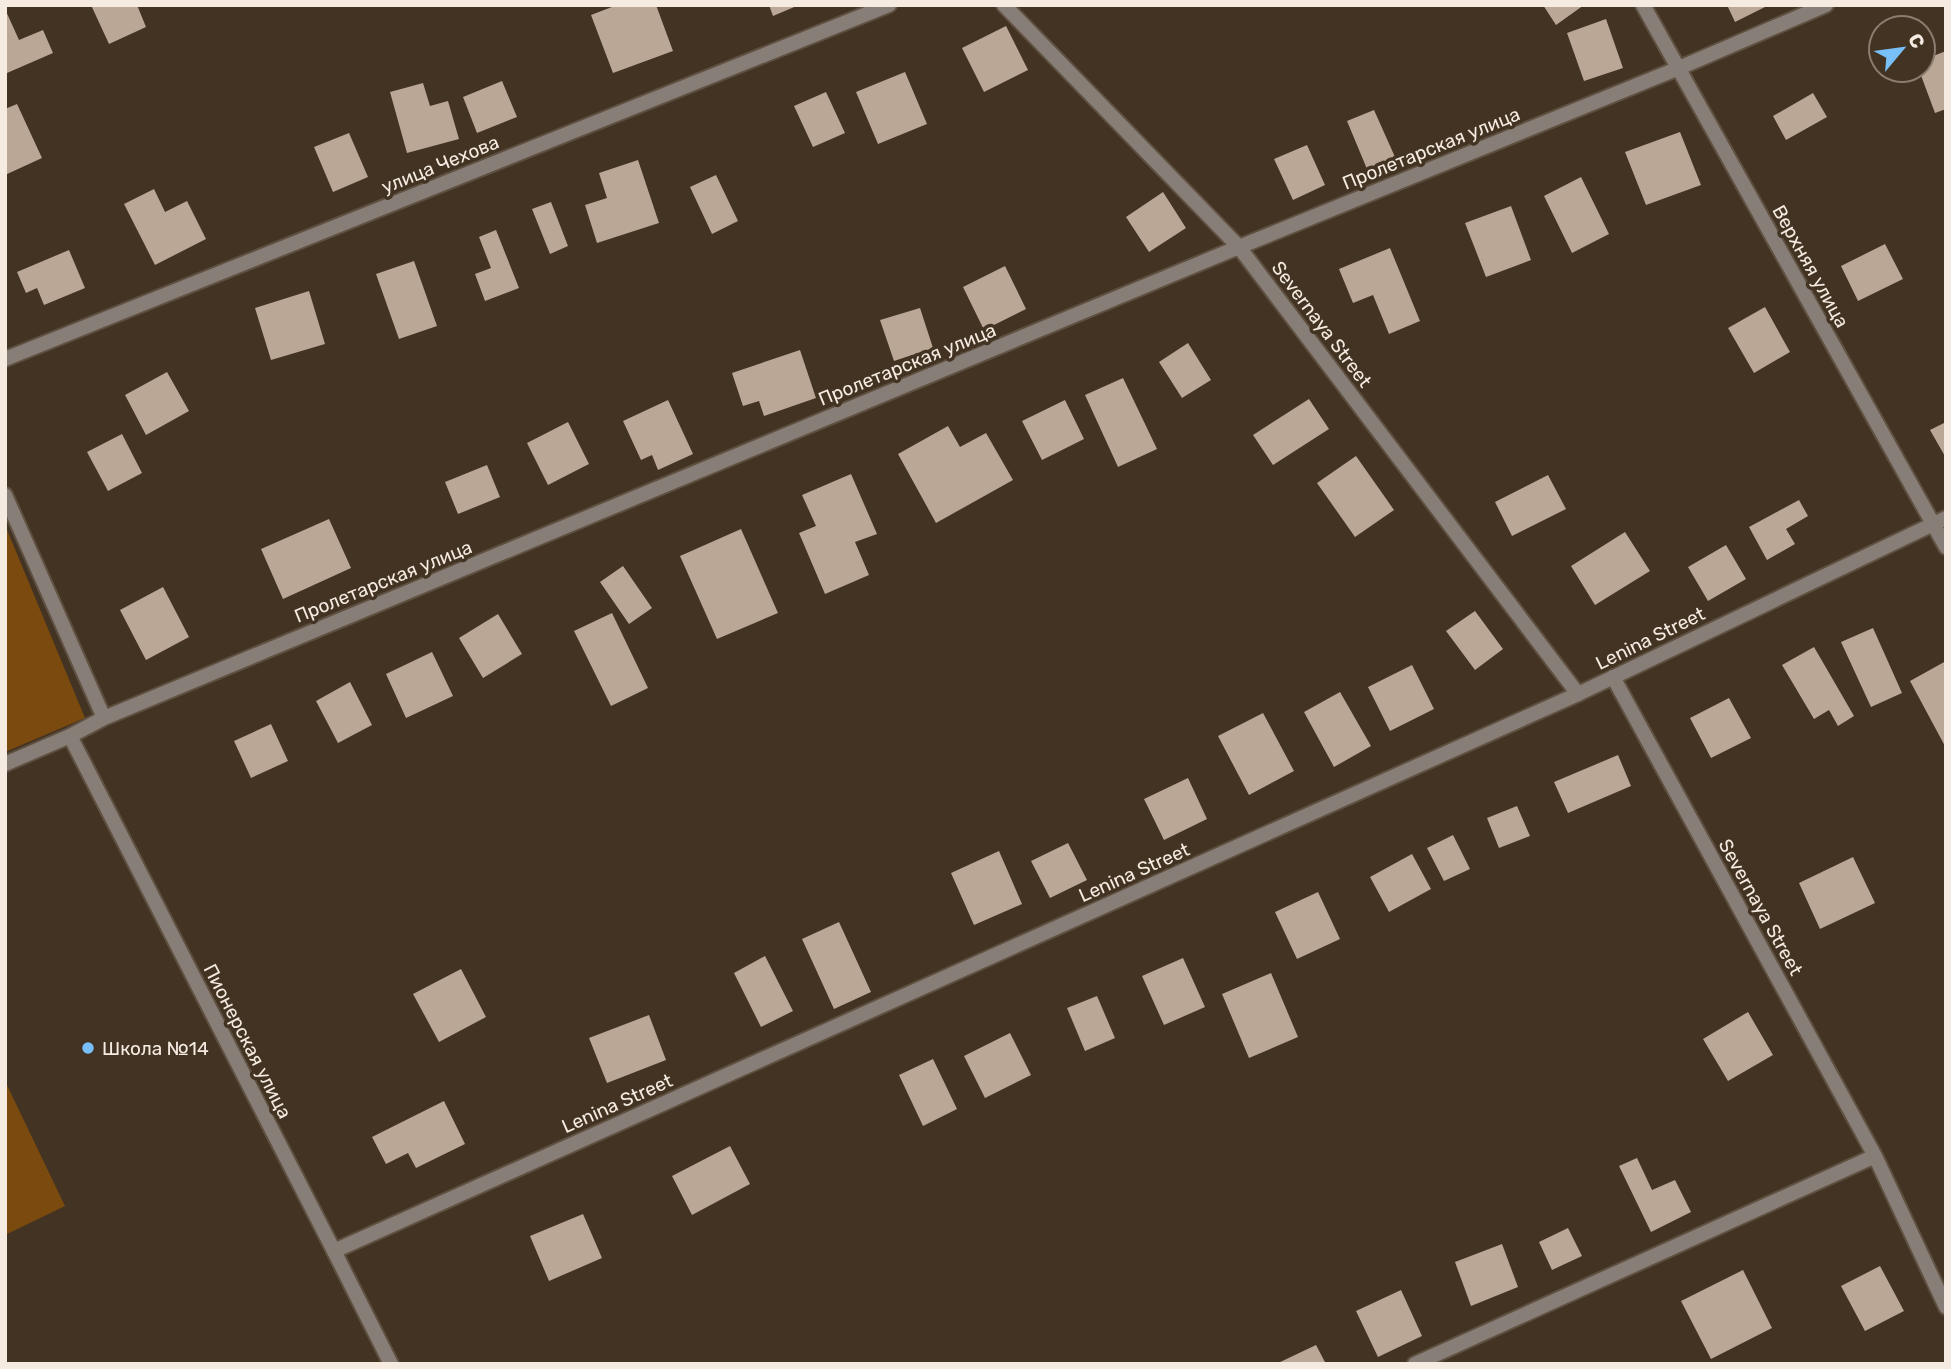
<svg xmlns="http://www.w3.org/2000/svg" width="1951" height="1369" font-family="Rubik,sans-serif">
  <rect width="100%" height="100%" fill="#433323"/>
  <path fill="#7b4a0e" d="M5 525 85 718 5 752Z
    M5 1081 65 1206 5 1235Z"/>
  <path fill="#bba795" d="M91 5H137L146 27 109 44Z
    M617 5H656L673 51 613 73 591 15Z
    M769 5H799L773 16Z
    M1543 5H1584L1556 25Z
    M1727 5H1769L1735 22Z
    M5 9 19 40 43 30 53 53 7 73Z
    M1606 19 1623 68 1584 81 1567 33Z
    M1006 26 1028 70 984 92 962 48Z
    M1946 51V109L1935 113 1919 70H1923V60Z
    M905 72 927 124 878 144 856 92Z
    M502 81 517 117 477 133 463 97Z
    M423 83 430 106 448 101 459 139 407 153 390 92Z
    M826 92 845 133 813 147 794 106Z
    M1813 93 1827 117 1786 140 1773 116Z
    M17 104 42 158 5 175V109Z
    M1374 110 1395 157 1367 169 1347 121Z
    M1680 132 1701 185 1646 205 1625 152Z
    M349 133 368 177 333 192 314 147Z
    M1307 145 1325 185 1293 200 1274 159Z
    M638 160 659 223 597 243 585 205 607 198 599 173Z
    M716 175 738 221 712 234 690 187Z
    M1581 177 1609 234 1572 253 1544 196Z
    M154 189 165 212 187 201 206 239 155 265 124 204Z
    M1163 192 1186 228 1149 252 1126 217Z
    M551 202 568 246 550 254 532 209Z
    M1511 206 1531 260 1486 277 1465 223Z
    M496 230 519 288 485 301 475 274 491 268 479 237Z
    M1885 244 1903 279 1858 301 1841 266Z
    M1390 248 1420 321 1389 334 1373 295 1353 303 1339 269Z
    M69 250 85 288 44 305 37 288 26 293 17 272Z
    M414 261 437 326 399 339 376 274Z
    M1005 266 1026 309 984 330 963 287Z
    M309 291 325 344 271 360 255 308Z
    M1765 307 1790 352 1754 373 1728 328Z
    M920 308 933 348 894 361 880 320Z
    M1188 343 1211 380 1182 398 1159 362Z
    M800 350 816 398 764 416 759 401 743 406 732 373Z
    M167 372 189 411 146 435 125 395Z
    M1123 378 1157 449 1118 467 1085 395Z
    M1309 399 1329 429 1273 465 1253 435Z
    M668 400 693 454 658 470 652 455 641 460 623 421Z
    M1065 400 1084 439 1042 460 1022 421Z
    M568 422 589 464 548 485 527 443Z
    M1946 422V458L1930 430Z
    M948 426 960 447 986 433 1013 480 936 523 898 454Z
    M122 434 142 473 108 491 87 452Z
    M1356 456 1394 510 1355 537 1317 483Z
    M487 465 500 497 458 514 445 482Z
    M851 474 877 534 855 542 869 575 825 594 799 533 816 526 802 495Z
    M1548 475 1566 509 1512 536 1495 502Z
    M1799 500 1808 516 1786 529 1795 544 1767 560 1749 527Z
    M329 519 351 568 283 599 261 549Z
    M741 529 778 613 717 639 680 556Z
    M1625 532 1650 571 1595 605 1571 566Z
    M1726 545 1746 579 1708 601 1688 567Z
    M623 566 652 608 629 624 600 582Z
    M163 587 189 637 146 660 120 610Z
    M1475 611 1503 649 1475 670 1446 631Z
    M612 613 648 688 611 706 574 631Z
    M498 614 522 654 483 678 459 638Z
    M1873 628 1902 693 1871 707 1841 642Z
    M1814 647 1854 716 1838 726 1829 710 1814 719 1782 665Z
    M432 652 453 696 406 718 386 674Z
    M1946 661V748L1910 681Z
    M1412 665 1434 709 1390 731 1368 687Z
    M350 682 372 725 338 743 316 701Z
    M1340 692 1371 746 1334 767 1304 712Z
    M1729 698 1751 738 1711 758 1690 718Z
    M1263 713 1294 771 1249 795 1218 736Z
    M271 724 288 761 251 778 234 741Z
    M1618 755 1631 786 1568 813 1554 782Z
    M1188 778 1207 819 1164 840 1144 799Z
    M1517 806 1530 836 1499 848 1487 818Z
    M1453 835 1470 869 1444 881 1427 848Z
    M1068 843 1087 880 1050 898 1031 861Z
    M999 851 1022 904 974 925 951 873Z
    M1412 854 1431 889 1389 912 1370 877Z
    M1853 857 1875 903 1820 929 1799 883Z
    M1318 892 1340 939 1297 959 1275 912Z
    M839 922 871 992 834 1009 802 939Z
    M765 956 793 1011 761 1027 734 973Z
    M1183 958 1205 1007 1164 1025 1142 976Z
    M461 969 486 1017 439 1042 413 994Z
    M1271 973 1298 1037 1249 1058 1222 994Z
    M1097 996 1115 1038 1085 1051 1067 1008Z
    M1748 1012 1773 1055 1728 1081 1703 1039Z
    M649 1015 666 1060 607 1083 589 1038Z
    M1010 1033 1031 1075 985 1098 964 1056Z
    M933 1059 957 1109 923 1126 899 1075Z
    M444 1101 465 1144 416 1168 408 1153 386 1164 372 1137Z
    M730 1146 750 1184 692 1215 672 1176Z
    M1637 1158 1652 1190 1675 1180 1691 1212 1651 1232 1619 1166Z
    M583 1214 602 1258 549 1281 530 1236Z
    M1568 1228 1582 1256 1552 1270 1539 1242Z
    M1502 1244 1518 1287 1471 1306 1455 1262Z
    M1880 1266 1904 1311 1865 1331 1841 1286Z
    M1743 1270 1772 1328 1711 1359 1681 1301Z
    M1401 1290 1422 1336 1378 1357 1356 1311Z
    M1316 1345 1326 1364H1276Z"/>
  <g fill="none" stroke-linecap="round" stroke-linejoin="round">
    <g stroke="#5f5041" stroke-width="18">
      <path id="minor" d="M1004 5 1239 247 1578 694
        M1643 5 1946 547
        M5 359 889 5
        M5 495 104 718
        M1613 677 1875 1156 1946 1307
        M70 736 104 718 1239 247 1679 68 1826 5
        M334 1251 391 1364
        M1415 1364 1875 1156"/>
    </g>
    <g stroke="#5f5041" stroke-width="18">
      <path id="tertiary" d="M5 764 70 736 334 1251 1578 694 1946 518"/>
    </g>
    <use href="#minor" stroke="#877f77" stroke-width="14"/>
    <use href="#tertiary" stroke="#877f77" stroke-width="14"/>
  </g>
  <circle fill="#79bff8" stroke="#433323" stroke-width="2.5" cx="88" cy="1048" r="7"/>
  <g text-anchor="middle" stroke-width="7" stroke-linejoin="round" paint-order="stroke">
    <g font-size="19" fill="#f5ebe1" stroke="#433323">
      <text transform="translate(1431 148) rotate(-22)" y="7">Пролетарская улица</text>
      <text transform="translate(440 164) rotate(-22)" y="7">улица Чехова</text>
      <text transform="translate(1811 266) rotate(61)" y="7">Верхняя улица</text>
      <text transform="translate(1322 324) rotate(53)" y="7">Severnaya Street</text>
      <text transform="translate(907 364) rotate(-22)" y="7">Пролетарская улица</text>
      <text transform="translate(383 581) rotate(-22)" y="7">Пролетарская улица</text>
      <text transform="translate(1650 638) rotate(-26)" y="7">Lenina Street</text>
      <text transform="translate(1134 872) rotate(-24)" y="7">Lenina Street</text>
      <text transform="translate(1761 907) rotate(61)" y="7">Severnaya Street</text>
      <text transform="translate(248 1041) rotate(63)" y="7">Пионерская улица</text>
      <text transform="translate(617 1103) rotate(-24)" y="7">Lenina Street</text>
    </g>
    <g font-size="19" fill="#f5ebe1" stroke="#433323" text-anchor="start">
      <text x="102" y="1055">Школа №14</text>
    </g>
  </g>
  <rect width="1951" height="1369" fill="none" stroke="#f5ebe1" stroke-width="14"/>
  <g transform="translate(1902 49) rotate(61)"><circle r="33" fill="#433323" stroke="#8a7d6f" stroke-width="2"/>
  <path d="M0-5L12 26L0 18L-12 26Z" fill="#79bff8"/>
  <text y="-10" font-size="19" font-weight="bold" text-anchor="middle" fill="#f5ebe1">С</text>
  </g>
</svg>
